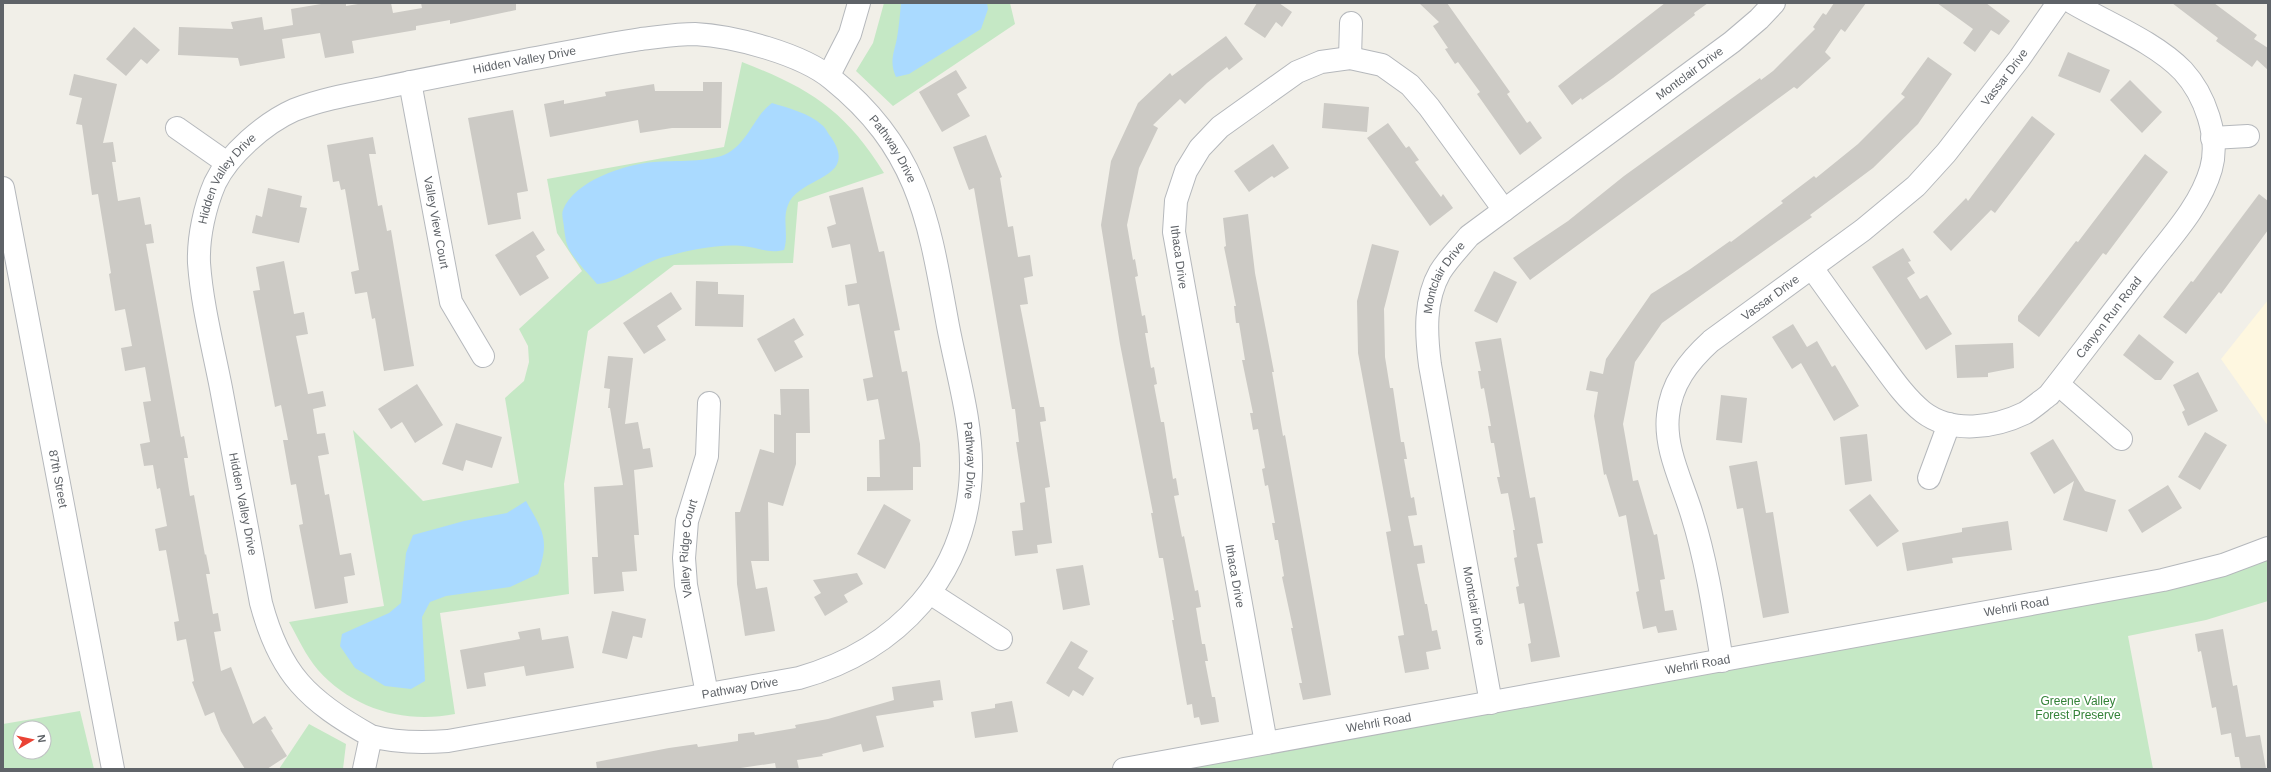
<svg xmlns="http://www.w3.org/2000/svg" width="2271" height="772" font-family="Arial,sans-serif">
  <rect width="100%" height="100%" fill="#f1efe8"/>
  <path fill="#fef7e0" d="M2268 300V426L2221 359Z"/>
  <path fill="#c5e8c5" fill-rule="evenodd" d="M884 3H1010L1015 24 893 106 856 71 873 43Z
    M742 62C809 88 845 110 884 173L798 202 793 263 674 265 588 331 564 484 569 594 440 613 455 714C404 724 353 709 318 670 306 656 298 638 289 622L384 606 353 430 423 501 519 483 505 398 524 381 529 362 528 346 519 329 582 271 557 233 547 179 724 147Z
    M2268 548V601L2206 620 2128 636 2153 769H1125L1491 703Z
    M80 711 94 769H3V724ZM20 728H44V752H20Z
    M309 724 346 744 343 769H279Z"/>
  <path fill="#aadaff" d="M901 3H987L988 9 981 29 909 74 896 77C889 62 894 53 897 38 899 26 900 14 901 3Z
    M772 103C788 108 809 113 822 125 826 128 828 134 831 137 860 180 799 176 788 205 782 219 789 235 784 250 767 254 758 247 742 246 718 244 691 250 668 256 643 261 623 282 597 284 589 274 577 263 570 251 566 245 565 235 564 228 564 223 561 215 563 210 574 181 625 164 654 162 674 160 710 163 728 153 749 141 754 116 772 103Z
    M526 501C543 531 550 539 538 574L510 587 446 596 430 602 422 617 425 681 411 689 385 686 355 668 340 646 342 634 389 613 401 603 406 553 413 535 464 521 507 513Z"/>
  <path fill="#cccac5" d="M327 3H346V6L364 3H391L393 13 422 8 421 3H516V10L450 24V20L416 26V30L352 41 354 53 325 58 320 33 282 39 285 58 240 66 238 58 178 55 179 27 233 29 231 22 262 17 264 30 293 25 291 9Z
    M1257 3H1279L1292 12 1282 27 1276 22 1265 38 1244 24Z
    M1419 3H1447L1510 92 1507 94 1527 123 1530 121 1542 138 1520 155 1477 94 1480 92 1458 62 1455 64 1445 49 1448 48 1433 26 1439 22Z
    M1665 3H1708L1694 13 1695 15 1613 78 1582 100 1581 98 1572 105 1558 86Z
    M1834 3H1866L1845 32 1841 29 1825 52 1831 58 1818 70 1797 89 1794 87 1530 280 1513 258 1568 221 1624 176 1760 78 1761 80 1773 71 1815 29 1813 27 1823 13 1826 15Z
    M1937 3H1986L2010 21 1999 35 1991 30 1975 52 1963 43 1973 29Z
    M2172 3H2214L2257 35 2254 39 2268 48V70L2257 60 2252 67 2216 41 2218 38Z
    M134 27 160 50 147 64 141 59 126 76 106 59Z
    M1226 36 1243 59 1229 70 1227 67 1207 83 1185 104 1180 99 1153 125 1158 128 1139 168 1127 225 1133 260 1135 259 1138 276 1135 277 1142 316 1145 315 1148 333H1145L1151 368 1154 367 1157 384 1154 385 1161 422H1164L1173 479 1176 478 1179 495 1174 496 1182 537 1184 536 1195 591 1198 590 1201 607 1196 608 1202 644H1205L1208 661H1205L1212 697H1215L1219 722 1201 725 1199 717 1194 718 1192 704 1187 705 1172 620H1174L1163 558H1159L1151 513H1153L1120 344 1101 225 1111 161 1138 103 1170 73 1172 76Z
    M2068 52 2110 70 2100 93 2058 76Z
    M1928 57 1952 74 1918 124 1873 168 1810 215 1812 217 1662 323 1635 362 1623 424 1633 481 1638 480 1654 535 1657 534 1665 579 1660 580 1665 611 1673 610 1677 630 1658 633 1656 626 1643 629 1636 592 1639 591 1626 515 1619 517 1606 474 1604 475 1594 416 1598 392 1586 390 1590 371 1603 374 1606 359 1651 294 1689 270 1730 241 1731 242 1783 203 1781 201 1814 176 1816 178 1858 144 1905 97 1901 94Z
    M956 70 967 88 957 94 970 116 942 132 919 92Z
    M74 74 117 84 103 143 113 142 116 162H112L118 201 140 197 145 225 151 224 154 243 146 244 181 437 184 436 188 458H184L190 496 194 495 205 555 206 554 210 574H206L213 614 218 613 221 631 214 632 221 671 231 667 253 724 265 716 273 729 271 730 287 756 267 769H245L221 731 214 712 205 716 192 682 194 681 186 639 177 641 174 622 179 621 166 550 159 551 155 529 167 526 160 488 157 489 153 465 144 466 140 444 150 442 143 402 151 401 145 367 125 371 121 348 132 346 125 309 115 311 109 274 111 273 98 194 92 195 82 125 76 124 82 98 69 95Z
    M2130 80 2162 112 2142 133 2110 100Z
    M703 82H722L721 128H672L640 133 638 120 550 137 544 104 564 100V104L606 96 605 92 654 84 655 91H703Z
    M1324 103 1369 107 1367 132 1322 128Z
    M513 110 528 191 517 193 521 219 488 225 468 118Z
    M2032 116 2055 134 1995 213 1991 210 1951 251 1933 232 1966 198 1968 201Z
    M1388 123 1406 148 1409 146 1419 160 1415 162 1441 197 1443 194 1453 208 1430 226 1367 138Z
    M986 135 1002 177 1000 178 1008 227 1013 226 1018 257 1030 255 1033 276 1024 278 1028 304 1020 305 1040 407H1044L1046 421 1040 422 1050 487 1045 488 1052 543 1037 545 1038 553 1015 556 1012 531 1023 530 1020 503 1025 502 1016 442H1019L1015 409H1012L974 188 969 190 953 147Z
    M373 137 376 154H369L378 206 382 205 387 231 391 230 414 366 384 371 375 318 372 319 367 292 355 294 351 272 359 270 345 189 341 190 339 181 333 182 327 145Z
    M1273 144 1289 168 1274 178 1272 176 1249 192 1234 171Z
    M2145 154 2168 172 2106 255 2103 253 2039 337 2018 321V316L2076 241 2078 242Z
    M863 187 879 252 884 251 900 330 894 331 902 372 907 371 920 444 921 467H913V490L867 491V477H880L879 440 885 439 878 399 867 401 863 379 873 377 859 304 848 306 845 285 857 283 850 244 832 248 827 227 836 224 829 196Z
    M268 188 302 196 300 207 307 208 299 243 252 233 256 215 262 217Z
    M2259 194 2268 201V230L2221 294 2219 292 2186 334 2163 317 2191 281 2193 282Z
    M1248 214 1255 273 1274 372H1272L1283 436 1285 435 1331 695 1303 700 1299 683H1302L1291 628H1293L1282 577 1284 576 1278 540H1275L1272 523H1275L1268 485 1265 486 1262 469 1265 468 1258 429 1253 430 1250 413H1253L1242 360H1245L1239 323H1236L1234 306H1236L1224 247 1226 246 1223 218Z
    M533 231 545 250 536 256 549 278 520 296 495 255Z
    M1372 244 1399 251 1384 309 1385 357 1390 388H1393L1401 442H1404L1407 459H1404L1411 498 1414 497 1417 515 1408 516 1414 546 1422 545 1425 563 1417 564 1425 604H1427L1432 631 1437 630 1441 649 1426 652 1429 669 1405 673 1398 636 1404 635 1386 532 1391 531 1358 353 1357 301Z
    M1903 248 1911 261 1908 262 1915 273 1907 278 1920 299 1927 295 1952 334 1926 350 1872 267Z
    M284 261 294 314 304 312 308 334 296 336 308 394 323 391 326 406 313 409 317 434 325 433 329 454 318 456 325 495 329 494 340 555 351 553 355 575 344 577 348 603 315 609 299 525 303 524 296 484 291 485 283 440H288L281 405 275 407 253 291 260 290 256 267Z
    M1494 271 1517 282 1497 323 1474 311Z
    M696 281 718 282V294L744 295 743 327 695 326Z
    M671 292 682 309 657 326 666 340 644 354 623 323Z
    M794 318 804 335 794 341 803 357 775 372 757 339Z
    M1793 324 1807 347 1817 341 1832 367 1835 365 1859 406 1834 421 1801 363 1792 369 1772 337Z
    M2139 334 2174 362 2161 380H2155L2123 355Z
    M1501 338 1530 498 1535 497 1543 543 1537 544 1560 657 1531 662 1528 644 1531 643 1524 603 1519 604 1516 587 1519 586 1514 558 1517 557 1513 530H1515L1508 493 1501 494 1497 477H1500L1494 443H1491L1488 426H1491L1484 388 1481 389 1478 371H1481L1475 342Z
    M2013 343 2014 368 1988 373V377L1957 378 1955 345Z
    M608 356 633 358 625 424 638 422 643 449 650 448 653 467 634 470 639 535H634L637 571 622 572 624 591 594 594 592 557H598L594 487 623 485 610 408H608L610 389 604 388Z
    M2198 372 2218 411 2188 426 2182 412 2185 410 2173 385Z
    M417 384 443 425 415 443 402 422 391 429 378 409Z
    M780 389H809L810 433H796V464L783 506 768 502 769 561H751L756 589 767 587 775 631 745 636 737 584 735 512H740L760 449 774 453V414L781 415Z
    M1721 395 1747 398 1742 443 1716 440Z
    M456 423 502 437 492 468 466 460 463 471 442 464Z
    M2205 432 2227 445 2200 490 2178 477Z
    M1867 434 1872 481 1845 485 1840 437Z
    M2053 439 2085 491 2116 500 2107 532 2063 520 2074 481 2054 494 2030 453Z
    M1757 461 1766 513 1773 512 1789 613 1763 618 1743 508 1737 509 1729 466Z
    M2168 485 2182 508 2142 533 2128 510Z
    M1870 494 1899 531 1877 547 1849 510Z
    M884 504 911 520 885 569 857 554Z
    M2008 521 2012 550 1952 558 1953 563 1907 571 1902 543 1962 532V528Z
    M1083 565 1090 605 1063 610 1056 569Z
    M857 573 863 584 844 595 848 602 825 616 814 597 821 593 813 580Z
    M612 611 646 619 642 638 633 636 627 659 602 653Z
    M540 628 542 640 568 636 574 668 526 676 524 666 484 673 486 686 467 689 460 650 520 639 518 632Z
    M2223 629 2233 686 2237 685 2246 737 2260 735 2266 769H2241L2239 757H2235L2231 733 2221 735 2216 707 2212 708 2201 651 2198 652 2195 634Z
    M1071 641 1088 651 1078 668 1094 678 1083 696 1073 690 1069 697 1046 683Z
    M940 680 943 700 933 701 934 707 876 716 884 747 863 752 861 744 822 754 823 756 797 760 799 769H776L775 763 734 769H597L596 762 669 748 697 744 698 747 738 741V734L754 732 755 735 796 728 795 725 828 719 894 700 892 687Z
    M1012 701 1018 732 975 738 971 712 995 708V704Z"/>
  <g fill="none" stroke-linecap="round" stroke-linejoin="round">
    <g stroke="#b5b8bc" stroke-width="24">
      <g id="minor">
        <path d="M1350 58 1351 23"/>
        <path d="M829 75 850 34 859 3"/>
        <path id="s1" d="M410 82 451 302 483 356"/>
        <path d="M177 128 227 163"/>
        <path d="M2212 138 2248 136"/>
        <path id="s2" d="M3 188 113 769"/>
        <path id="s3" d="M1812 268C1832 296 1852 324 1872 351 1888 372 1903 396 1923 412 1952 434 1994 428 2025 413 2033 408 2041 401 2049 395 2082 353 2114 310 2147 268 2170 238 2200 207 2211 169 2220 137 2205 95 2183 71 2155 42 2107 23 2073 3"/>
        <path d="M2058 384 2121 439"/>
        <path d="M1929 478 1949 424"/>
        <path d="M930 593 1001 639"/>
        <path id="s4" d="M1722 661C1714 612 1707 563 1692 515 1683 484 1664 449 1668 415 1671 384 1688 362 1711 341L1863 230 1916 186 1946 153 2019 59 2058 3"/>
        <path id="s5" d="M707 694 686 585 684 558 687 521 707 456 709 403"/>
        <path id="s6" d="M1491 703 1430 365C1426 334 1424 300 1440 272 1448 259 1460 247 1469 236L1732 42 1759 19 1774 3"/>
        <path d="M1266 743 1174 232 1176 201 1186 171 1200 148 1220 127 1297 72 1321 62 1350 58 1382 65 1410 85 1429 107 1504 210"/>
        <path id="s7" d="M364 769 371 736C308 701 280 674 261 603 248 531 234 460 221 388 213 347 202 305 199 263 198 237 205 206 215 183 229 154 265 123 294 110 322 99 352 94 382 88 429 78 477 69 525 60 563 53 602 45 641 39 659 37 677 34 695 34 734 36 802 54 832 79 920 150 929 222 948 326 957 373 972 422 971 470 968 576 898 650 799 678L448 741C422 743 396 743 371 736"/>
        <path id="s8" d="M1124 769 2163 580 2223 565 2268 548"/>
      </g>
    </g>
    <use href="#minor" stroke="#fff" stroke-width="22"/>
  </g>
  <g text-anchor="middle" stroke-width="4" stroke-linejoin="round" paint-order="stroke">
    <g font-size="12" fill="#5f6368" stroke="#fff">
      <text dy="4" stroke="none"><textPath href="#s7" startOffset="986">Hidden Valley Drive</textPath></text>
      <text dy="4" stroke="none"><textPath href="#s6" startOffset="759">Montclair Drive</textPath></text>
      <text dy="4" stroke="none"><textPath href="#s4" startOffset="738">Vassar Drive</textPath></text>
      <text dy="4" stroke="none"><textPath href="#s7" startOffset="1398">Pathway Drive</textPath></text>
      <text dy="4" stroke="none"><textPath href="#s7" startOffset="650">Hidden Valley Drive</textPath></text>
      <text dy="4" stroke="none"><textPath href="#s1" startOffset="143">Valley View Court</textPath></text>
      <text transform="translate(1179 257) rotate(82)" y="4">Ithaca Drive</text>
      <text dy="4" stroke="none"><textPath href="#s6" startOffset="435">Montclair Drive</textPath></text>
      <text dy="4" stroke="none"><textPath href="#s4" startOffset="414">Vassar Drive</textPath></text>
      <text dy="4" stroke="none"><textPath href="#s3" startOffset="417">Canyon Run Road</textPath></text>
      <text dy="4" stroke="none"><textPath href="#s7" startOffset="1722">Pathway Drive</textPath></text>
      <text dy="4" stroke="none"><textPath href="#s2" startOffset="296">87th Street</textPath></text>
      <text transform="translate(243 504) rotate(79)" y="4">Hidden Valley Drive</text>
      <text dy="4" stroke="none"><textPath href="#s5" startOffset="148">Valley Ridge Court</textPath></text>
      <text transform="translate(1235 576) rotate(80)" y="4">Ithaca Drive</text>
      <text transform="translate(1474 606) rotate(80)" y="4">Montclair Drive</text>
      <text dy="4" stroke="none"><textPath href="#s8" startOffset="907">Wehrli Road</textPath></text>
      <text dy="4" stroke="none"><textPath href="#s8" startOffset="583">Wehrli Road</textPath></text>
      <text transform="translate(740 688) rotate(-10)" y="4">Pathway Drive</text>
      <text dy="4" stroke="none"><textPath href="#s8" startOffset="259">Wehrli Road</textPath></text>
    </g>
    <g font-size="12" fill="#348238" stroke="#fff">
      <text x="2078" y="705">Greene Valley<tspan x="2078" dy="14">Forest Preserve</tspan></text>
    </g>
  </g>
  <rect width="2271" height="772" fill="none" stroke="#5f6368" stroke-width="8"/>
  <g transform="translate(32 740) rotate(81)"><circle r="19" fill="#ffffff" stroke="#bfc1c3"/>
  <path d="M0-3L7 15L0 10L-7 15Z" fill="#ea4335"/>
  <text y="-6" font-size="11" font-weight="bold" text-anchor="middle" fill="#5f6368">N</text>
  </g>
</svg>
